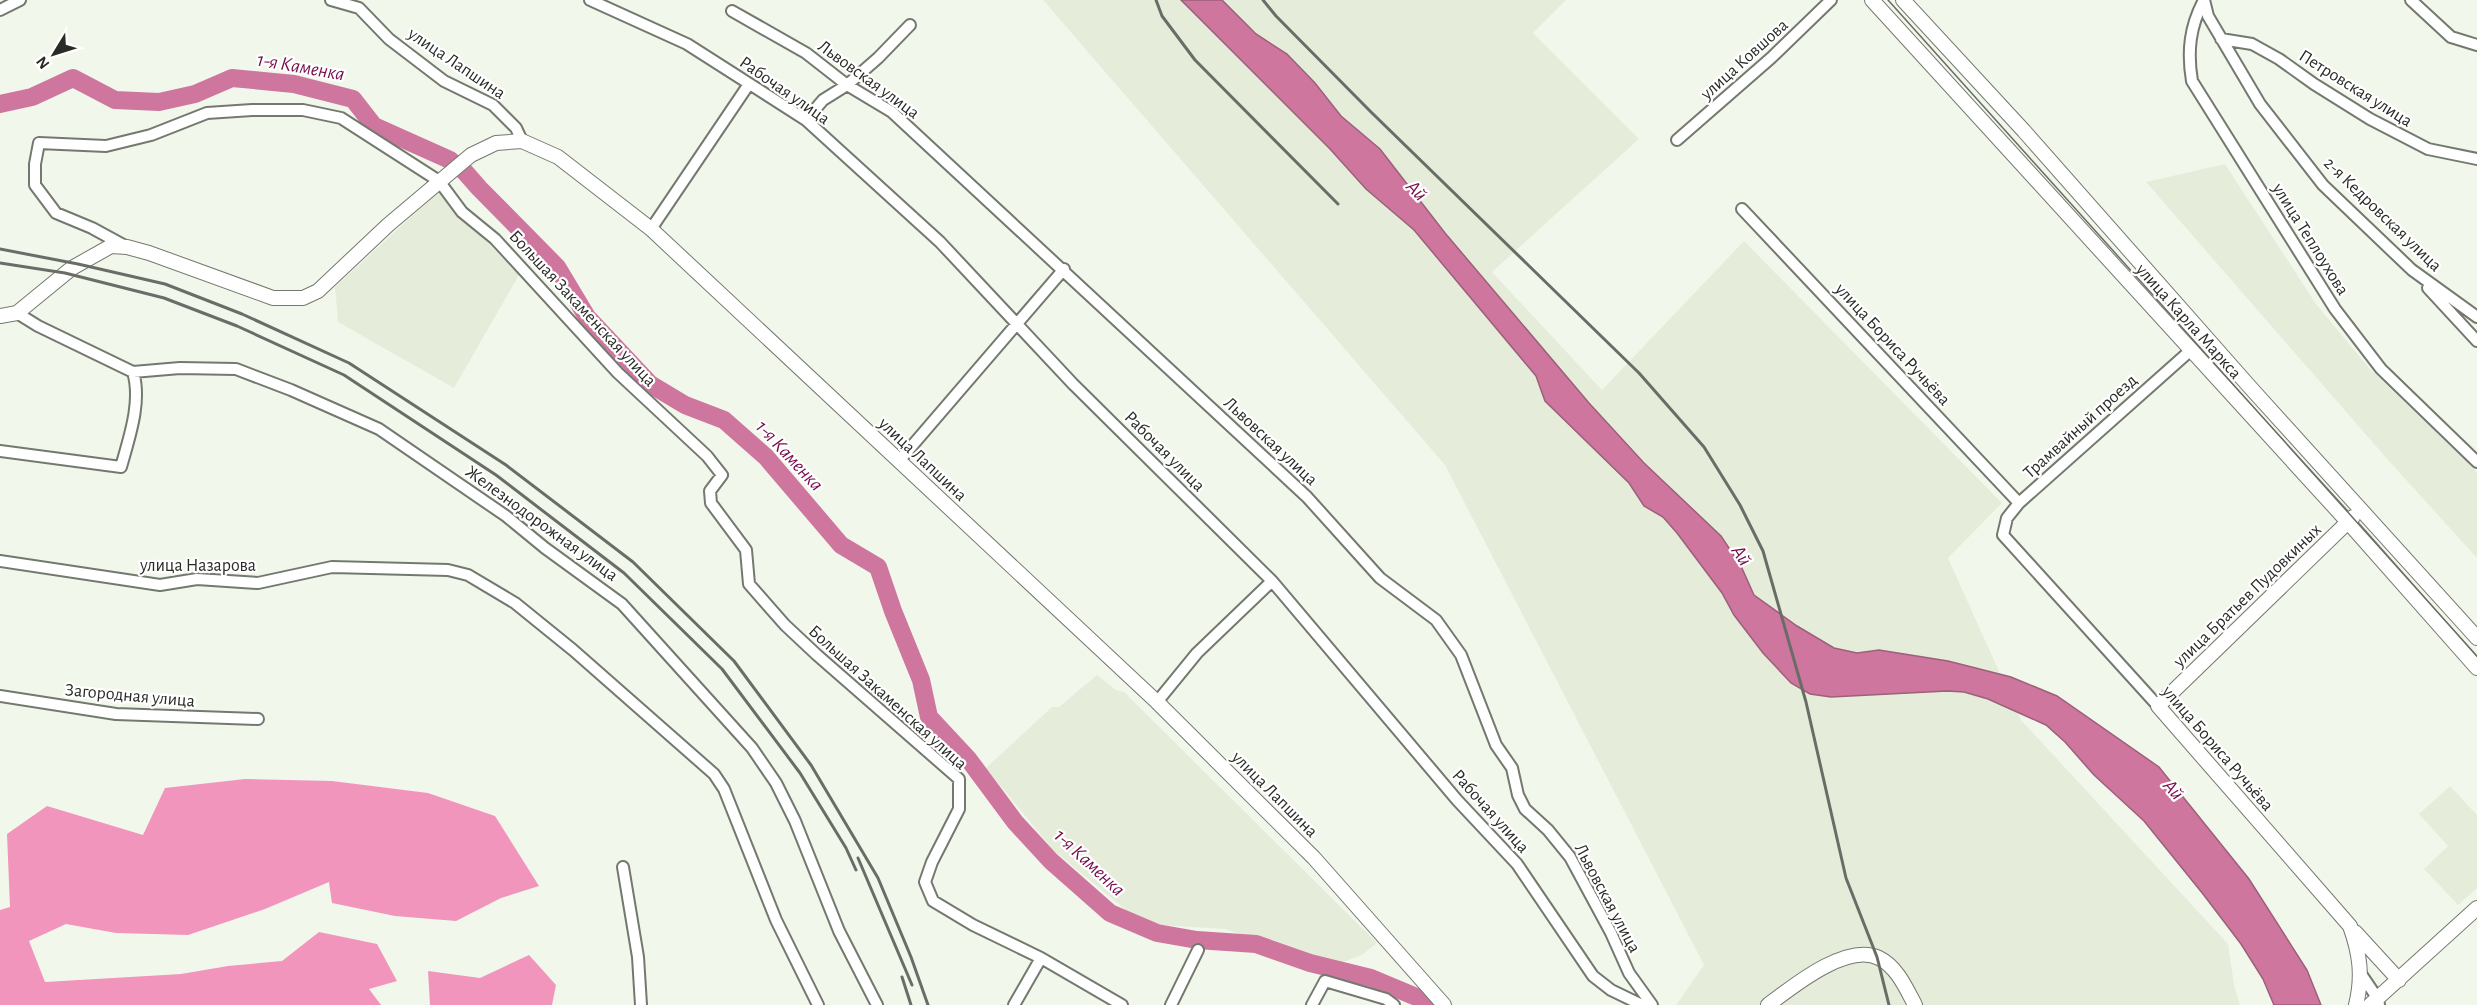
<svg xmlns="http://www.w3.org/2000/svg" width="2477" height="1005" font-family="'Alegreya Sans',sans-serif">
  <rect width="100%" height="100%" fill="#f2f7ec"/>
  <path fill="#e5edda" d="M1043 0H1566L1533 33 1639 139 1492 272 1602 390 1744 241 2002 503 1948 558 2021 720 2228 944 2234 985 2240 1005H1676L1704 965 1445 465Z
    M2225 164 2316 304 2369 368 2477 472V558L2388 460 2146 182Z
    M438 192 519 275 454 388 338 322 335 287Z
    M1097 675 1116 690 1124 692 1377 943 1362 955 1333 966 1225 929 1143 924 1053 850 986 768 1052 707H1059Z
    M2450 786 2477 815V888L2458 905 2424 869 2448 846 2419 814Z"/>
  <path fill="#f195bd" d="M245 779 332 781 428 793 495 816 539 886 501 898 456 921 395 916 332 903 329 882 265 909 188 935 116 933 66 924 29 941 45 982 181 974 228 966 282 961 319 932 377 944 397 981 369 989 381 1005H0V910L10 907 7 834 47 806 143 835 165 788Z
    M529 955 556 985 552 1005H430L428 971 480 978Z"/>
  <path fill="#ce769e" stroke="#9c607a" stroke-width="1.5" d="M1181 0H1222L1256 34 1287 54 1315 83 1341 116 1380 149 1445 233 1589 403 1644 463 1721 536 1741 566 1754 595 1797 626 1834 648 1857 653 1879 650 1948 661 2011 677 2057 696 2159 767 2249 879 2307 970 2321 1005H2274L2263 979 2241 944 2203 894 2144 821 2094 775 2065 742 2046 725 1988 699 1964 692 1947 691 1831 697 1810 694 1791 683 1763 653 1734 615 1722 593 1677 533 1663 517 1644 506 1629 483 1545 401 1536 376 1414 230 1366 189 1330 149Z"/>
  <g fill="none" stroke-linecap="round" stroke-linejoin="round">
    <path stroke="#ce769e" stroke-width="18" d="M0 104 32 97 73 78 115 100 159 102 195 94 232 78 294 84 353 99 374 126 450 160 465 172 479 188 557 267 587 317 650 384 685 405 724 420 766 457 841 545 878 567 893 611 921 680 929 717 969 760 1015 822 1051 861 1110 913 1157 933 1197 940 1256 944 1310 963 1371 978 1426 1001 1429 1005"/>
    <g stroke="#74796f" stroke-width="14">
      <path id="street" d="M331 0 359 8 389 39 444 81 493 105 516 128 522 141
        M590 0 687 44 806 120 940 242 1073 384 1272 581 1457 800 1517 864 1593 976 1611 990 1642 1005
        M2204 0C2190 26 2187 51 2192 81L2335 309 2381 369 2477 462
        M2204 0 2208 16 2260 104 2323 185 2412 270 2477 317
        M2411 0 2451 37 2477 45
        M0 10 20 0
        M732 11 806 53 847 85 892 112 1307 497 1380 578 1436 620 1461 655 1496 745 1512 768 1518 795 1525 809 1548 830 1570 857 1611 933 1629 973 1652 1005
        M2221 39 2252 44 2279 59 2314 84 2370 119 2428 149 2477 159
        M806 120 823 100 847 85 878 58 910 25
        M1677 140 1771 58 1831 0
        M1742 209 2019 503
        M651 229 749 84
        M125 246 92 228 56 213 35 185V164L39 143 106 146 151 135 207 113 252 110H303L341 118 439 181 462 212 495 239 618 373 707 456 722 475 710 491 711 503 746 550 749 584 785 625 817 655 959 779V809L932 862 925 882 933 901 973 925 1041 958 1122 1005
        M2428 288 2477 341
        M17 313 38 326 133 372 180 368 236 369 291 390 379 429 506 516 545 548 622 604 752 748 776 783 795 821 839 931 877 1005
        M0 451 121 467C129 438 142 402 133 372
        M899 461 1064 269
        M0 561 160 585 197 579 258 583 332 567 448 570 468 575 515 603 573 650 714 774 724 789 776 920 818 1005
        M0 696 116 714 258 719
        M1157 702 1197 653 1272 581
        M2158 706 2003 535 2007 518 2019 503 2191 350
        M623 867 638 957 641 1005
        M2361 974 2378 999 2379 1005
        M1014 1005 1041 958
        M1171 1005 1198 950
        M1312 1005 1325 981 1386 999 1394 1005"/>
    </g>
    <g stroke="#74796f" stroke-width="16">
      <path id="secondary" d="M1872 0 2348 522 2477 668
        M1903 0 2024 131 2249 386 2477 638
        M0 316 17 313 72 268 111 246 127 247 149 253 273 298H303L318 291 388 225 471 155 496 143 522 141 558 157 651 229 1157 702 1314 858 1444 1005
        M2353 517 2158 706 2350 926C2360 954 2363 976 2356 1005
        M2355 932 2399 980
        M1768 1005C1792 987 1847 942 1879 958 1897 967 1906 988 1915 1005
        M2370 1005 2477 908"/>
    </g>
    <use href="#street" stroke="#fff" stroke-width="10"/>
    <use href="#secondary" stroke="#fff" stroke-width="14"/>
    <path stroke="#6a6d67" stroke-width="1.5" d="M1888 0 2477 656"/>
    <path stroke="#6a6d67" stroke-width="3" d="M1156 0 1162 16 1195 60 1338 204
      M1263 0 1276 16 1371 112 1639 373 1704 447 1740 505 1763 551 1806 702 1846 878 1877 957 1889 1005
      M0 249 78 264 165 284 242 314 349 363 506 465 633 562 734 661 811 765 878 878 911 957 928 1005
      M0 263 65 273 164 298 237 326 344 375 496 475 624 573 722 669 800 773 846 848 856 870
      M858 858 912 985
      M902 977 911 1005"/>
  </g>
  <g text-anchor="middle" stroke-width="4.5" stroke-linejoin="round" paint-order="stroke">
    <g font-size="18" fill="#292b27" stroke="#fff">
      <text transform="translate(1744 59) rotate(-42)" y="6">улица Ковшова</text>
      <text transform="translate(457 63) rotate(34)" y="6">улица Лапшина</text>
      <text transform="translate(869 79) rotate(36)" y="6">Львовская улица</text>
      <text transform="translate(2356 88) rotate(32)" y="6">Петровская улица</text>
      <text transform="translate(785 90) rotate(35)" y="6">Рабочая улица</text>
      <text transform="translate(2383 214) rotate(44)" y="6">2-я Кедровская улица</text>
      <text transform="translate(2311 239) rotate(58)" y="6">улица Теплоухова</text>
      <text transform="translate(583 308) rotate(47)" y="6">Большая Закаменская улица</text>
      <text transform="translate(2189 321) rotate(48)" y="6">улица Карла Маркса</text>
      <text transform="translate(1893 344) rotate(47)" y="6">улица Бориса Ручьёва</text>
      <text transform="translate(2080 426) rotate(-42)" y="6">Трамвайный проезд</text>
      <text transform="translate(1271 441) rotate(43)" y="6">Львовская улица</text>
      <text transform="translate(1165 451) rotate(45)" y="6">Рабочая улица</text>
      <text transform="translate(923 459) rotate(43)" y="6">улица Лапшина</text>
      <text transform="translate(542 523) rotate(36)" y="6">Железнодорожная улица</text>
      <text x="198" y="571">улица Назарова</text>
      <text transform="translate(2247 595) rotate(-44)" y="6">улица Братьев Пудовкиных</text>
      <text transform="translate(130 695) rotate(5)" y="6">Загородная улица</text>
      <text transform="translate(888 697) rotate(42)" y="6">Большая Закаменская улица</text>
      <text transform="translate(2218 748) rotate(49)" y="6">улица Бориса Ручьёва</text>
      <text transform="translate(1275 794) rotate(45)" y="6">улица Лапшина</text>
      <text transform="translate(1491 811) rotate(48)" y="6">Рабочая улица</text>
      <text transform="translate(1608 898) rotate(62)" y="6">Львовская улица</text>
    </g>
    <g font-size="20" font-style="italic" fill="#790b4b" stroke="#fff">
      <text transform="translate(301 66) rotate(10)" y="7">1-я Каменка</text>
      <text transform="translate(1417 190) rotate(46)" y="7">Ай</text>
      <text transform="translate(790 455) rotate(47)" y="7">1-я Каменка</text>
      <text transform="translate(1742 555) rotate(57)" y="7">Ай</text>
      <text transform="translate(2174 789) rotate(49)" y="7">Ай</text>
      <text transform="translate(1090 862) rotate(43)" y="7">1-я Каменка</text>
    </g>
  </g>
  <g transform="translate(54 54) rotate(232)" stroke="#ffffff" stroke-width="4.5" paint-order="stroke">
  <path d="M0-4.5L10 22L0 15L-10 22Z" fill="#292b27"/>
  <text y="-9" font-size="16" font-weight="bold" text-anchor="middle" fill="#292b27">N</text>
  </g>
</svg>
